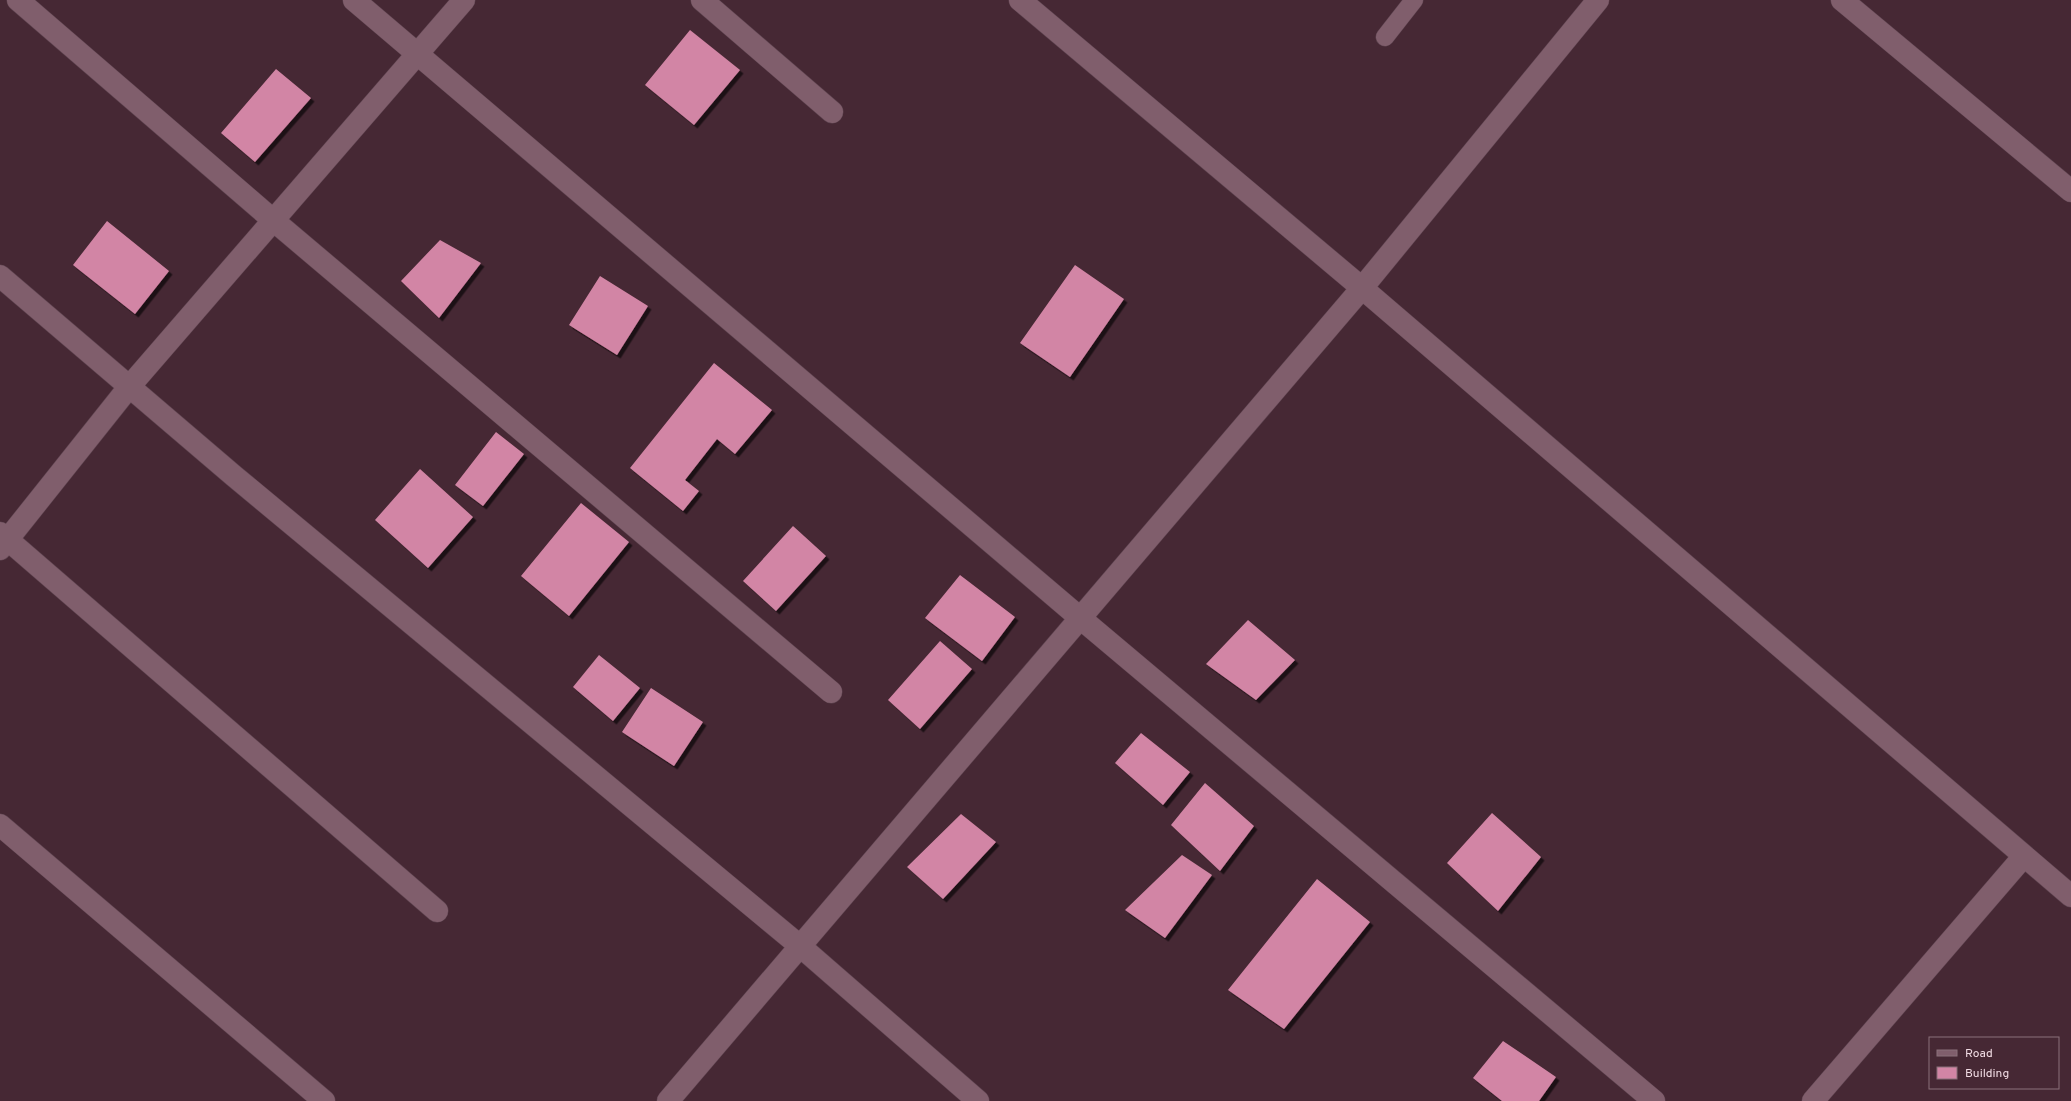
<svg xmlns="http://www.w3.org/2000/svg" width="2071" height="1101" font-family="Overpass,sans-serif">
  <defs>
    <filter id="shadow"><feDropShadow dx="3.5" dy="3.5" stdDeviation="0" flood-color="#0009"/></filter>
  </defs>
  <rect width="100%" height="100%" fill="#462834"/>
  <path fill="#d285a5" filter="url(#shadow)" d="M690 30 740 70 694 125 645 85Z
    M276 69 311 98 255 162 221 133Z
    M107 221 169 271 135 314 73 265Z
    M440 240 481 263 439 318 401 281Z
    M1075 265 1124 299 1070 377 1020 343Z
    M600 276 648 306 617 355 569 325Z
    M714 363 772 410 735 454 717 439 685 480 699 491 683 511 630 468Z
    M496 432 524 454 483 506 455 485Z
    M420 469 473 517 428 568 375 520Z
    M581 503 629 542 569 616 521 576Z
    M793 526 826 556 776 611 743 581Z
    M960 575 1015 617 982 661 925 618Z
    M1248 620 1295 660 1256 700 1206 664Z
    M940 641 972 669 920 729 888 700Z
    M599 655 640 688 613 721 573 687Z
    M651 688 703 722 674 766 622 732Z
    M1141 733 1190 772 1163 805 1115 763Z
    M1205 783 1254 826 1220 871 1171 825Z
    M1492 813 1541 857 1498 911 1447 863Z
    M961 814 996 842 943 899 907 867Z
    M1182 855 1212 875 1165 938 1125 910Z
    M1317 879 1370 922 1284 1029 1228 990Z
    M1503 1041 1556 1077 1539 1101H1502L1473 1078Z"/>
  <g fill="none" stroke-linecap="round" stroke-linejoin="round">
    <g stroke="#5e4450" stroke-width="19">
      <path id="service" d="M1385 37 1414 0"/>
    </g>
    <g stroke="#5e4450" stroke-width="23">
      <path id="minor" d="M18 0 273 220 831 692
        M354 0 1079 617 1654 1101
        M702 0 832 112
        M1020 0 1362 288 2071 896
        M1842 0 2071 191
        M0 276 234 476 800 946 978 1101
        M0 533 437 911
        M0 549 129 387 464 0
        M0 825 324 1101
        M668 1101 1362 288 1598 0
        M1813 1101 2024 856"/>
    </g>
    <use href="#service" stroke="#805e6c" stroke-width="18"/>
    <use href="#minor" stroke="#805e6c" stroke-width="22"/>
  </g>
  <rect x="1929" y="1037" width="130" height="52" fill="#462834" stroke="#8a707a"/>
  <rect x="1937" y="1050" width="20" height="6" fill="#805e6c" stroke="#8a707a"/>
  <text x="1965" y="1057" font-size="12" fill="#f0dbe3">Road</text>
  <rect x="1937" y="1067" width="20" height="12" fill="#d285a5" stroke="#8a707a"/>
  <text x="1965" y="1077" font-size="12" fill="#f0dbe3">Building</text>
</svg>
